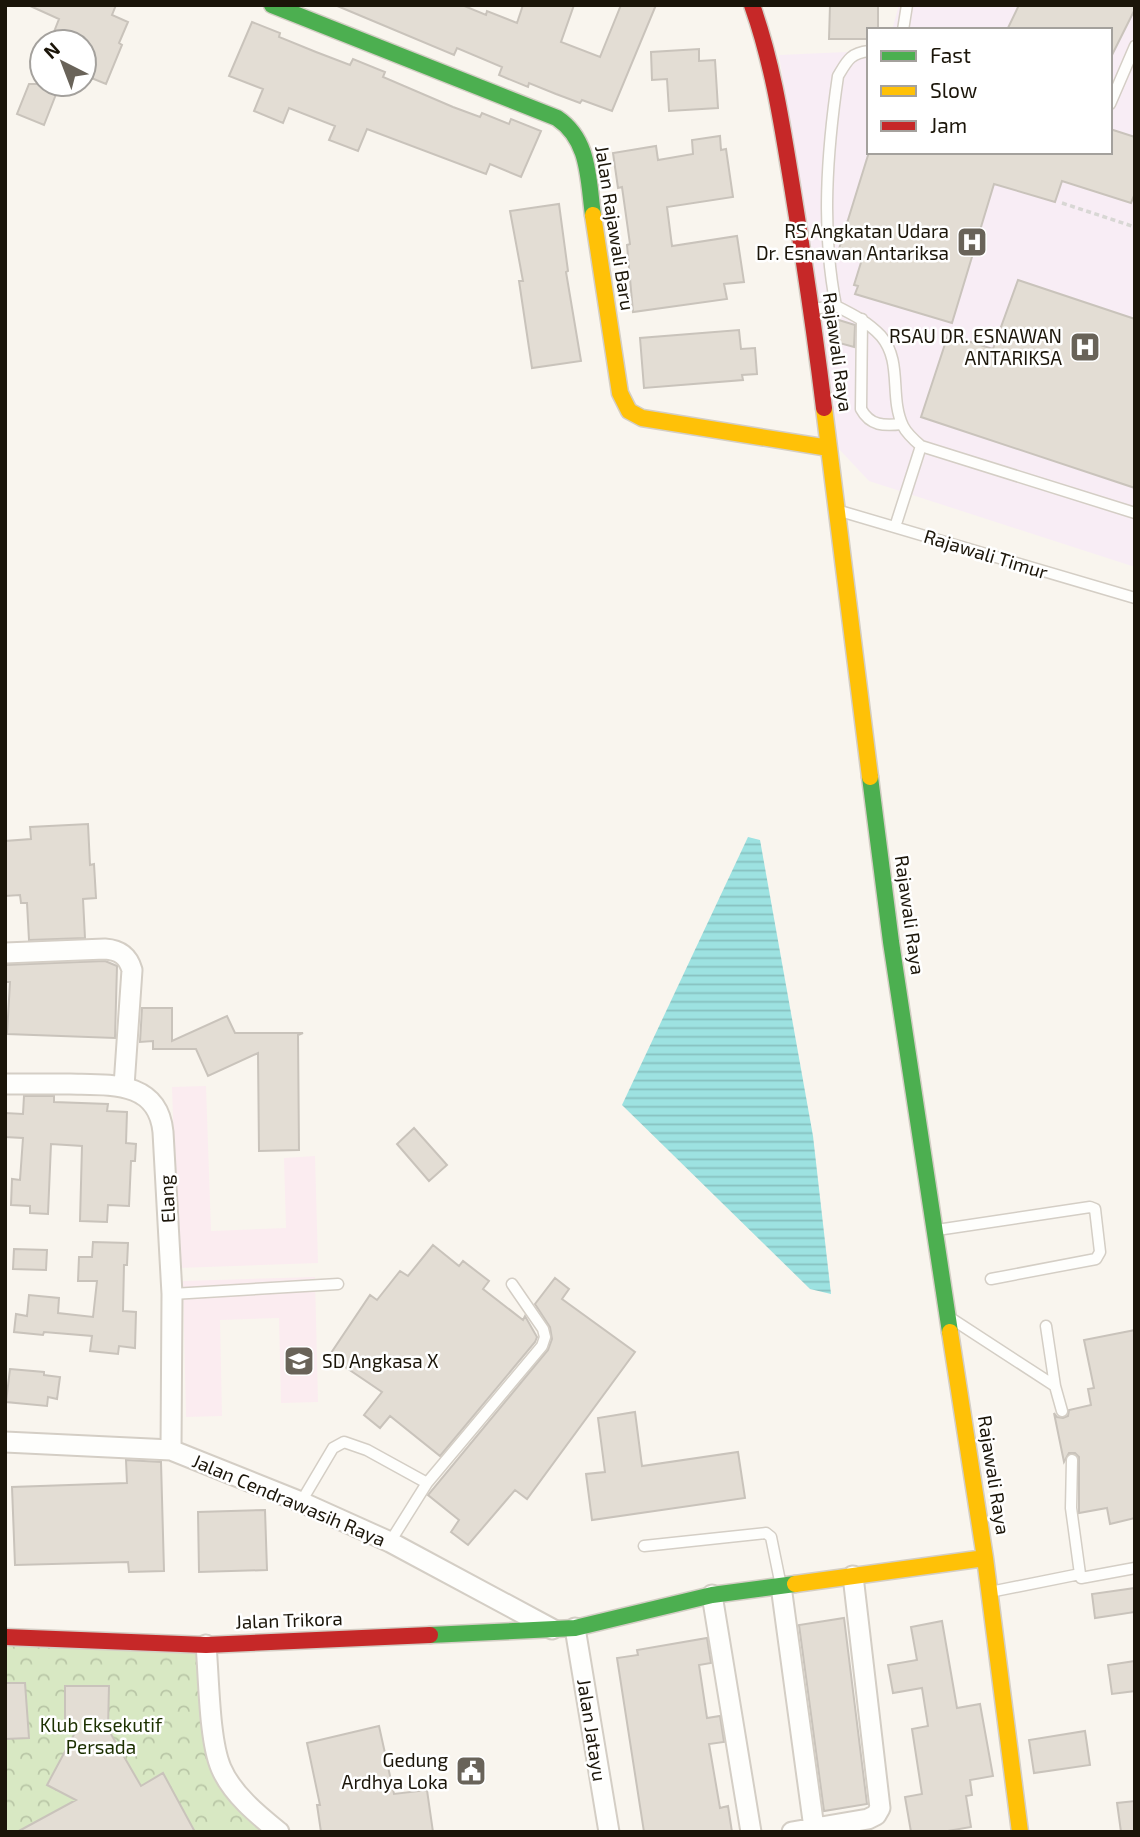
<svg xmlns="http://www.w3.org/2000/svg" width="1140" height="1837" font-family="'Exo 2',sans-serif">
  <defs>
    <pattern id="park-crowns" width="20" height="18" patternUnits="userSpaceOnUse" patternTransform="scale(1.75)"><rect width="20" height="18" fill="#d8e8c3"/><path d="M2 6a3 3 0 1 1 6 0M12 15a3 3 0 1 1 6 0" fill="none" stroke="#b9c6a6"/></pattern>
    <pattern id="water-rules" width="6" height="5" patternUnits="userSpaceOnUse" patternTransform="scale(1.75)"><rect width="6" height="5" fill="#9de2e1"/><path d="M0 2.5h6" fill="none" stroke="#87c1c0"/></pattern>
  </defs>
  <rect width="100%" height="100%" fill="#f9f5ee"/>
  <path fill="#fbecf0" d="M206 1086 211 1231 286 1228 284 1158 315 1156 318 1263 178 1268 172 1087Z
    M315 1277 318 1402 281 1403 279 1318 220 1320 222 1416 186 1417 183 1281Z"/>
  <path fill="#f8edf5" d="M899 5H1135V567L869 481 838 448 779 55 869 51V152H1110V30H892Z"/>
  <path fill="url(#park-crowns)" d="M5 1639 206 1645 222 1771 279 1832H5Z"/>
  <path fill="url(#water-rules)" d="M748 837 760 840 813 1136 831 1294 810 1289 622 1105Z"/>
  <path fill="#e3ddd4" stroke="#c9c3bb" stroke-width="2" d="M28 5H116L112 15 128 22 119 43 122 45 106 84 84 75V42H50L59 19Z
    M335 5H462L486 15 487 11 517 23 523 5H574L561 42 600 57 621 5H656L612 111 582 100 580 103 556 94 529 83 528 87 499 75 502 67 457 48 454 55Z
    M830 5H878V30H869V39H829Z
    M1019 5H1135V9L1110 59V30H1007Z
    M252 22 280 33 279 37 316 52 350 65 353 59 385 72 383 77 453 107 480 117 482 113 509 124 511 119 541 131 521 177 490 164 486 174 367 129 358 151 329 140 335 126 289 108 283 123 254 111 263 89 229 76Z
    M699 49V61L715 60 718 108 669 111 667 79 652 80 651 52Z
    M29 84H60L44 125 17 114Z
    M1110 129 1135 137V193L1131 203 1062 181 1055 202 994 184 952 323 855 294 858 286 854 285 863 256 839 249 869 152H1110Z
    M720 136 721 150 726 149 733 197 667 207 672 246 737 236 744 282 724 284 727 299 633 312 627 245 630 244 622 187 618 188 613 153 656 146 658 160 693 154 692 140Z
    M559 204 568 271 566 272 581 361 532 368 519 281H523L510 211Z
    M1018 280 1135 319V488L921 417 948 335 993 349Z
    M829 317 855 325 854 347 832 341Z
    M739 330 741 349 755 348 757 374 742 375 743 380 644 388 640 338Z
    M88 824 90 865 94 864 96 898 83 899 85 938 29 940 27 903H21L20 895 5 896V841L31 839 30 827Z
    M105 961 117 966 115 1038 7 1034 10 982H5V965Z
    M142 1008H172V1041L227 1016 235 1033H303L298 1035 299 1150 259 1151 258 1053 208 1076 196 1049H153V1041L140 1042Z
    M24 1096H54V1102L108 1104 107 1111 127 1112 126 1143 136 1144 135 1161H131L129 1206 108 1205 107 1222 80 1221 82 1146 51 1144 48 1214 30 1213V1206L11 1205 12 1179 20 1180 23 1138 5 1137V1113L23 1114Z
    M414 1128 447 1165 429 1181 397 1144Z
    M93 1242 128 1243 127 1265H124L123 1311 136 1312 135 1348 119 1346 118 1354 90 1351 92 1336 44 1332 43 1335 14 1332 16 1314 27 1316 29 1295 59 1298 58 1313 93 1317 97 1281H78L79 1257H92Z
    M433 1245 459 1266 463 1261 489 1281 483 1289 523 1320 525 1316 537 1337 535 1342 440 1456 390 1416 380 1428 364 1415 382 1392 329 1356 370 1295 377 1300 400 1271 408 1276Z
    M14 1249 47 1250 46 1270 13 1269Z
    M555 1278 569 1289 562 1299 635 1352 527 1499 515 1490 468 1545 451 1532 459 1520 428 1495 548 1350 552 1339 550 1327 535 1304Z
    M1135 1330V1518L1110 1524 1107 1508 1079 1513V1457L1075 1453H1069L1064 1462 1054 1413 1057 1417 1063 1418 1068 1416 1069 1410 1091 1405 1088 1389 1094 1388 1084 1340Z
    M10 1369 44 1372V1375L60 1377 57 1399 48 1397 47 1406 6 1402Z
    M635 1412 642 1466 738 1452 745 1498 592 1520 586 1474 605 1472 598 1418Z
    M126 1460 161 1462 164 1571 129 1572 128 1562 15 1565 12 1487 127 1483Z
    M265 1510 267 1570 199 1572 198 1512Z
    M1135 1588V1612L1095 1618 1092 1594Z
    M844 1618 867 1804 824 1811 799 1625Z
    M942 1621 957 1708 980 1704 993 1776 970 1780 972 1795 966 1796 971 1827 942 1832H911L905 1797 922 1794 912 1729 928 1726 922 1688 893 1693 888 1665 917 1660 911 1627Z
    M707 1638 711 1663 699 1665 707 1718 720 1716 724 1742 709 1744 720 1808 728 1806 732 1832H644L617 1658 638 1655 637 1650Z
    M1135 1661V1691L1112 1694 1108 1665Z
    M5 1683H25L29 1738 5 1739Z
    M65 1686H109L108 1729 141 1786 163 1773 195 1832H17L76 1800 47 1785 77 1729H65Z
    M379 1726 394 1794 427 1790 433 1832H321L317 1805H320L307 1743Z
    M1085 1731 1090 1765 1034 1773 1029 1740Z
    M1135 1801V1832H1121L1117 1803Z"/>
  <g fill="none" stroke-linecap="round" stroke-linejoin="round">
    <g stroke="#d4cec5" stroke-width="13">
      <path id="lane" d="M903 30 907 5
        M1110 104 1135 46
        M836 306C852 314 868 322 881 336 903 362 889 397 903 426 907 434 914 440 921 446L1135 513
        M812 309 836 306C821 231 827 151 838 76 847 61 850 53 869 51
        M862 319 861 409C870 426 884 426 902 424
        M840 511 1135 598
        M895 527 921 446
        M937 1230 1090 1207 1095 1209 1100 1252 1096 1259 991 1279
        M172 1294 338 1284
        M952 1319 1055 1386 1062 1411
        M1046 1326 1055 1386
        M1072 1460 1071 1508 1080 1574
        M301 1502 333 1448 344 1442 367 1450 427 1483
        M390 1542 427 1483 542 1346 545 1337 543 1329 512 1284
        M644 1546 766 1533 771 1537 781 1586
        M990 1592 1080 1574 1081 1578 1135 1568"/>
    </g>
    <g stroke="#d4cec5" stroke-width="23">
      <path id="street" d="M5 953 105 949C120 950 128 956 132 970L124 1086
        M5 1084C27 1084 49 1084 70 1084 109 1085 158 1080 163 1132L172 1294 171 1450
        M5 1442 171 1450 301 1502 390 1542 552 1629
        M781 1586 814 1828
        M712 1595 751 1832
        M575 1628 609 1832
        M206 1645C209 1678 209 1740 221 1768 232 1794 258 1815 279 1832
        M792 1832 868 1819 876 1815 880 1808 853 1576"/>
    </g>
    <g stroke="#d4cec5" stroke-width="19">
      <path id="fast" d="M272 5 557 118C590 140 588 180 593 215
        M870 777 891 942 950 1332
        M430 1635 575 1628 712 1595 795 1584"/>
    </g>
    <g stroke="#d4cec5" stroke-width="19">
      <path id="slow" d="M593 215 620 393 629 411 642 418 829 448
        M824 408 870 777
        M950 1332 985 1558 1020 1832
        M795 1584 985 1558"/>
    </g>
    <g stroke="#d4cec5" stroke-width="19">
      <path id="jam" d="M752 5C773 64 782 125 792 186 804 260 815 334 824 408
        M5 1637 206 1645 430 1635"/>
    </g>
    <path stroke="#d8d7d4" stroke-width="3.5" stroke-dasharray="5 3.5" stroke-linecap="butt" d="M1062 203 1135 227"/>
    <use href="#lane" stroke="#fefefc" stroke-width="10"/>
    <use href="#street" stroke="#fefefc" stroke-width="19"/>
    <use href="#fast" stroke="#4caf50" stroke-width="16"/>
    <use href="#slow" stroke="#ffc107" stroke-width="16"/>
    <use href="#jam" stroke="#c62828" stroke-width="16"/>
  </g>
  <defs>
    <g id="hospital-square" transform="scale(1.575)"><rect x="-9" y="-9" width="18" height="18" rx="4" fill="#696359" stroke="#fff"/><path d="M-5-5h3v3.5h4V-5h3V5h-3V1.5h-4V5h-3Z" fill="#fff"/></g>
    <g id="school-square" transform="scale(1.575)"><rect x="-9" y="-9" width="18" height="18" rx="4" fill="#696359" stroke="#fff"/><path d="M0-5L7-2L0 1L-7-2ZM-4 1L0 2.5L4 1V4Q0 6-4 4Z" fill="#fff"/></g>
    <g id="civic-square" transform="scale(1.575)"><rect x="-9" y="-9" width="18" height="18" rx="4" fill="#696359" stroke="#fff"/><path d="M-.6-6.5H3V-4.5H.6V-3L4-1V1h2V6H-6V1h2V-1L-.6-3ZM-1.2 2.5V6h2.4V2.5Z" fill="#fff"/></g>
  </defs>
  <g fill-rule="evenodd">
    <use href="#hospital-square" x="972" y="242"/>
    <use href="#hospital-square" x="1085" y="347"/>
    <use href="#school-square" x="299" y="1361"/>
    <use href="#civic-square" x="471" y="1771"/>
  </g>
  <g text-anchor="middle" stroke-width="5" stroke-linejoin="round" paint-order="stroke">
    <g font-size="19" fill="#1b1509" stroke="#fff">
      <text transform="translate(615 228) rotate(81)" y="7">Jalan Rajawali Baru</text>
      <text transform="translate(838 352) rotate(82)" y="7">Rajawali Raya</text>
      <text transform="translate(986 554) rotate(17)" y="7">Rajawali Timur</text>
      <text transform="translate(910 915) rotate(82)" y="7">Rajawali Raya</text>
      <text transform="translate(167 1199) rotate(-93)" y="7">Elang</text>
      <text transform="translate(994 1475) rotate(81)" y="7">Rajawali Raya</text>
      <text transform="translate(289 1500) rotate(23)" y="7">Jalan Cendrawasih Raya</text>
      <text transform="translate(289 1620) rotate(-2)" y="7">Jalan Trikora</text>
      <text transform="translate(592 1730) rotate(81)" y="7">Jalan Jatayu</text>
    </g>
    <g font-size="19" fill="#1b1509" stroke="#fff" text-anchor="end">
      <text x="949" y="238">RS Angkatan Udara<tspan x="949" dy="22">Dr. Esnawan Antariksa</tspan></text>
      <text x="1062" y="343">RSAU DR. ESNAWAN<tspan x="1062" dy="22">ANTARIKSA</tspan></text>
      <text x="322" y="1368" text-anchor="start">SD Angkasa X</text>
      <text x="448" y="1767">Gedung<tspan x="448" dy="22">Ardhya Loka</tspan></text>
    </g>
    <g font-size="19" fill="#1c3001" stroke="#fff">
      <text x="101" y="1732">Klub Eksekutif<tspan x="101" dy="22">Persada</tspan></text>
    </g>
  </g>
  <rect width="1140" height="1837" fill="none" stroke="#1b1509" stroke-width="14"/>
  <rect x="867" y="28" width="245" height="126" fill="#ffffff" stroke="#a4a19d" stroke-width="2"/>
  <rect x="881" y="51" width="35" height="10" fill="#4caf50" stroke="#a4a19d" stroke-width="2"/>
  <text x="930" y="63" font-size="21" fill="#1b1509">Fast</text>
  <rect x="881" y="86" width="35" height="10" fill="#ffc107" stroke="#a4a19d" stroke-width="2"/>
  <text x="930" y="98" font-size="21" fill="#1b1509">Slow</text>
  <rect x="881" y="121" width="35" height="10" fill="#c62828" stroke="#a4a19d" stroke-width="2"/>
  <text x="930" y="133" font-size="21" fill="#1b1509">Jam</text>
  <g transform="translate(63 63) rotate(318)"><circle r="33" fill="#ffffff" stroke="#a4a19d" stroke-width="2"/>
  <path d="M0-5L12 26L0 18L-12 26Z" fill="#696359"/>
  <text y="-10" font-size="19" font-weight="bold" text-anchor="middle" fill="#1b1509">N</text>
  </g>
</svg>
